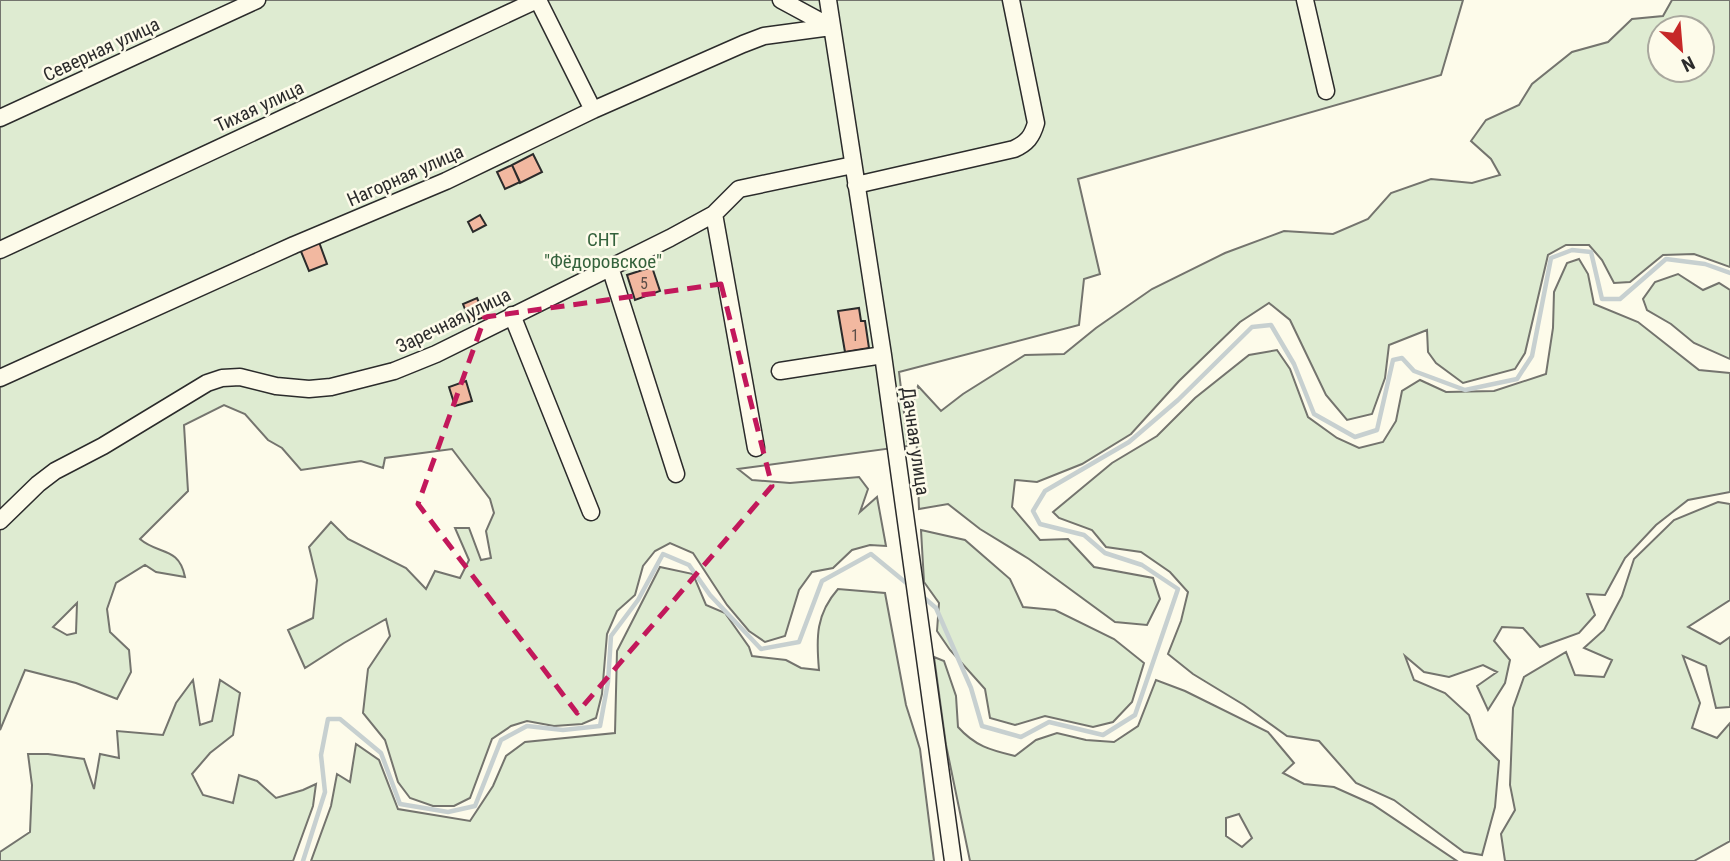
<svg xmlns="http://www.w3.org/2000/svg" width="1730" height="861" font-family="'Roboto Condensed',sans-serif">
  <rect width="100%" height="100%" fill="#fdfbea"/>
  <path fill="#deebd1" stroke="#74746e" stroke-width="2" fill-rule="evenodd" d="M0 0H1463L1441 75 1078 179 1100 274 1084 279 1079 325 899 372 908 446 738 469 752 480 790 483 859 477 868 489 860 512 877 497 886 546 870 545 852 550 833 568 812 572 799 590 785 636 765 642 749 631 727 605 693 553 670 543 655 551 643 566 635 595 617 611 607 634 602 694 596 718 582 724 554 726 527 721 511 726 492 739 470 798 454 806H433L410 798 398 782 385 740 363 713 368 669 390 636 386 619 344 643 305 668 288 630 313 618 317 580 309 547 331 522 348 539 406 568 426 589 435 571 460 578 469 560 455 528H469L481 560 491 558 486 531 494 513 490 499 452 449 385 458 383 468 361 461 301 470 282 448 268 440 245 414 224 405 184 425 188 491 140 539C158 555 179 546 185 577L156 572 145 565 116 583 107 609 110 632 129 650 131 672 117 699 76 683 25 670 0 730ZM77 603 76 633 67 635 53 627Z
    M1672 0H1730V267L1694 254 1663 255 1630 282 1614 283 1602 260 1589 245H1566L1548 255 1525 353 1515 369 1463 383 1436 363 1428 352 1427 330 1389 345 1385 378 1372 414 1347 420 1326 395 1290 320 1269 303 1240 322 1179 381 1131 434 1082 464 1037 482 1015 480 1012 507 1040 540 1068 539 1094 567 1153 578 1160 599 1147 625 1115 622 1029 559 980 529 948 504 919 509 916 427 911 409 918 386 941 411 963 394 1025 355 1064 354 1096 328 1152 289 1225 253 1284 231 1333 234 1368 219 1391 193 1431 179 1472 183 1500 175 1491 159 1471 141 1486 120 1519 105 1532 84 1572 52 1608 42 1632 19 1663 16ZM1660 28H1702V70H1660Z
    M1579 259 1588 274 1594 304 1638 322 1699 370 1730 373V492L1688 500 1656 525 1625 558 1605 595 1587 594 1595 615 1579 633 1540 647 1523 628 1502 627 1494 641 1510 660 1505 683 1488 710 1477 686 1497 672 1483 665 1449 677 1424 672 1405 656 1414 680 1445 693 1469 715 1477 739 1499 761 1495 807 1482 855 1464 852 1394 800 1356 783 1319 741 1287 736 1244 705 1193 674 1168 654 1181 621 1188 592 1170 572 1141 552 1106 547 1092 530 1059 518 1053 512 1112 463 1157 436 1195 398 1249 355 1277 350 1290 369 1308 417 1337 438 1359 448 1383 442 1396 421 1402 391 1420 380 1446 392 1494 391 1546 374 1553 328 1554 292 1567 263Z
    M1678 274 1703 290 1719 283 1730 290V359L1694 343 1671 324 1647 310 1643 299 1655 282Z
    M1718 502 1730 504V600L1688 627 1720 644 1730 637V707L1716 708 1706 666 1683 656 1700 703 1692 728 1717 738 1730 723V841L1694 861H1505L1501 834 1515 810 1510 785 1513 708 1524 677 1566 652 1575 675 1604 677 1612 660 1584 648 1604 630 1622 596 1634 559 1674 520Z
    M921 530 965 540 1010 579 1023 607 1055 610 1114 639 1144 663 1132 702 1113 722 1093 727 1045 716 1015 725 990 718 985 689 950 650 937 631 939 603 924 582Z
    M660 567 693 574 706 605 725 613 749 647 752 656 786 660 801 668 819 670C816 637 816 614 838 589L885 593 906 705 920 749 934 861H311L331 806 337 774 350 782 356 744 379 760 398 809 470 821 493 786 506 756 525 742 615 733 617 651Z
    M934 657 944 661 956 696 958 727C975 746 990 750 1015 756L1036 740 1057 733 1086 740 1114 742 1138 726 1156 680 1185 691 1268 732 1294 763 1283 773 1304 784 1334 787 1372 804 1457 861H970L946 745ZM1239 814 1252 838 1242 847 1226 836V818Z
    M193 680 200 725 212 721 220 680 240 693 233 735 210 753 192 774 203 795 233 803 239 775 257 781 276 798 303 790 316 784 313 806 293 861H0V852L30 832 32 785 28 754H48L84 759 94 789 100 754 119 758 117 731 163 735 176 703Z"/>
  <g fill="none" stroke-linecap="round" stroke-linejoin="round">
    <path stroke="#c7d0d0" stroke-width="4.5" d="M922 596 936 608 971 688 982 726 1021 737 1049 722 1103 735 1135 715 1178 589 1142 565 1105 553 1084 535 1040 524 1033 511 1045 491 1129 442 1178 400 1252 327 1271 325 1294 364 1314 414 1355 437 1377 430 1393 360 1402 358 1414 371 1465 390 1517 379 1532 356 1551 258 1572 250 1591 252 1602 299H1620L1666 259 1705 264 1730 273
      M303 861 325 792 321 755 328 719H340L381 753 400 804 448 812 475 806 501 740 527 726 563 730 600 726 608 682 611 636 638 600 663 554 689 565 710 595 761 649 799 642 822 581 871 554 910 586"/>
  </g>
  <path fill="#f2b8a0" stroke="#2b2b2b" stroke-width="2" d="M533 154 542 172 520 183 512 165Z
    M512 165 520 182 505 189 497 172Z
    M480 215 486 225 473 232 468 222Z
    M319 242 327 264 309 271 300 249Z
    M652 267 660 291 635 300 627 275Z
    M477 298 485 317 470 322 463 304Z
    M859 308 861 321H865L869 348 845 352 838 311Z
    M466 381 472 401 455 406 449 387Z"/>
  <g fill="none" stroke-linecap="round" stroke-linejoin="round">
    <g stroke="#2b2b2b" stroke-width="19">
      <path id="minor" d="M538 0 593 110
        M781 0 831 27
        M828 0 883 355 953 861
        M1305 0 1326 91
        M0 118 257 0
        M856 185 1014 149C1027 143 1032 137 1036 123L1011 0
        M714 214 756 448
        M0 250 537 0
        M610 267 676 474
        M512 315 591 512
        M780 371 883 355
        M0 378 294 245 446 181 593 110 743 44 764 36 831 27
        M0 521 38 484 55 471 103 446 207 383 222 378 240 377 276 386 309 389 331 387 394 371 436 354 670 238 714 214 739 189 853 165"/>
    </g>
    <use href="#minor" stroke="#fdfbea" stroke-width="16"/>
  </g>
  <path fill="none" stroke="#c2185b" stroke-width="5" stroke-dasharray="14 9" stroke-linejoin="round" d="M721 284 772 486 577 713 418 504 485 317Z"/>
  <g text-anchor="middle" stroke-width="5" stroke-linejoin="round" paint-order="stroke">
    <g font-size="16" fill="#5d4e48">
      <text x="644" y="289">5</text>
      <text x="855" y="341">1</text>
    </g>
    <g font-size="19" fill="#2b2b2b" stroke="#fdfbea">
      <text transform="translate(101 49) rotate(-25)" y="7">Северная улица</text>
      <text transform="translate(259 106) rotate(-25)" y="7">Тихая улица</text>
      <text transform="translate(405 175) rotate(-24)" y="7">Нагорная улица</text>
      <text transform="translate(453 320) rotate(-26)" y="7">Заречная улица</text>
      <text transform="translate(916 441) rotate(82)" y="7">Дачная улица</text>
    </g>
    <g font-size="19" fill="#34623c" stroke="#fdfbea">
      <text x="603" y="246">СНТ<tspan x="603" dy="22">"Фёдоровское"</tspan></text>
    </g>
  </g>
  <g transform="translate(1681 49) rotate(154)"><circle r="33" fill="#fdfbea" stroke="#a9a89e" stroke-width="2"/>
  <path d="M0-5L12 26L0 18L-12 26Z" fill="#c62828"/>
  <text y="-10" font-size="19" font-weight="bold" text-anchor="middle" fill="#2b2b2b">N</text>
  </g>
</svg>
